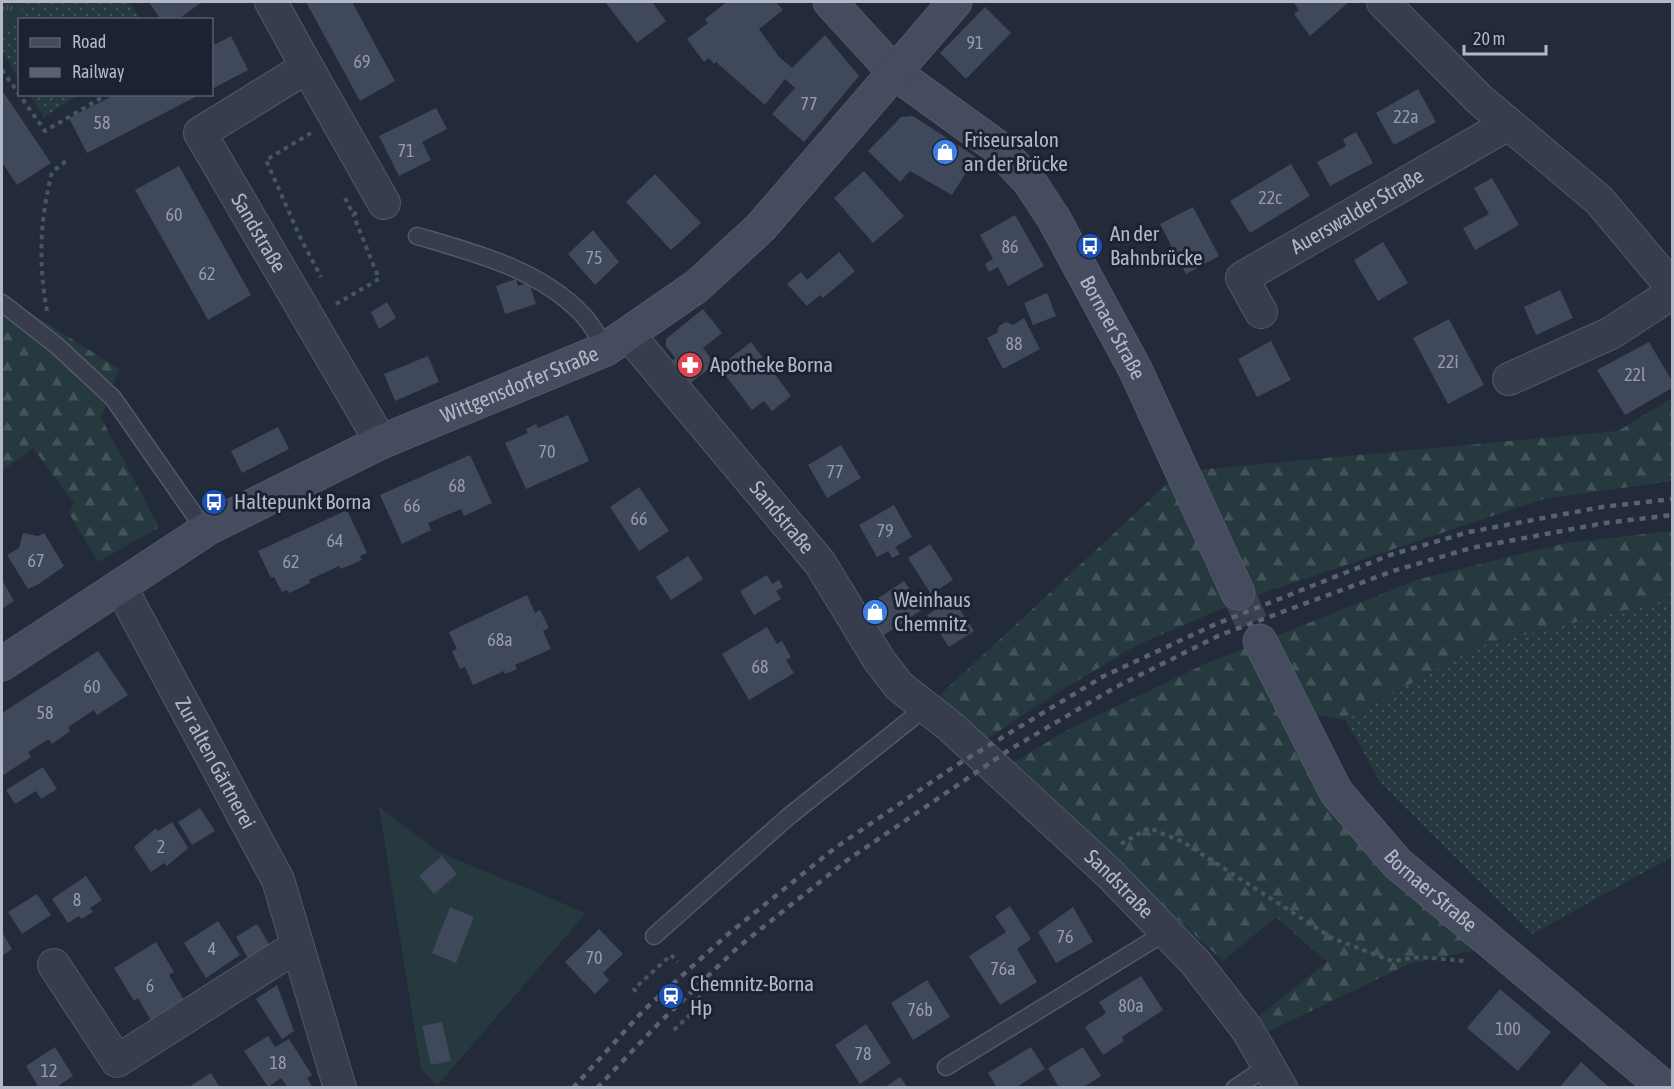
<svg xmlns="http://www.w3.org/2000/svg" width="1674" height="1089" font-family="'Asap Condensed',sans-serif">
  <defs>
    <pattern id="grass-dots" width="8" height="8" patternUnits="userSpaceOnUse" patternTransform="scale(1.5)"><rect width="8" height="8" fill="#26393e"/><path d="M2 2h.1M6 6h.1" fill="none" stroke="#435458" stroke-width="1.8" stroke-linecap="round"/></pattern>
    <pattern id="forest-firs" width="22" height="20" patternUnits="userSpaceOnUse" patternTransform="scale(1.5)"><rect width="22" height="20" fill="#26393e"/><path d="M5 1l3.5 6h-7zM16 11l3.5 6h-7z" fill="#435458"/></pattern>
    <pattern id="park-tufts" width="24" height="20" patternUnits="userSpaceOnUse" patternTransform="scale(1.5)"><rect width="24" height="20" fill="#26393e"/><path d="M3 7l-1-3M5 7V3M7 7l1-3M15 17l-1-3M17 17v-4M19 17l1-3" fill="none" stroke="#435458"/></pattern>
  </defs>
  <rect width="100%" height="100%" fill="#232b3b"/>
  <path fill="url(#grass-dots)" d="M2 2H129L141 19 20 20 19 79 2 50Z
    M30 95H78L44 117Z
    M1672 599V857L1532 934 1380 782 1346 720 1478 646Z"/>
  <path fill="url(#forest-firs)" d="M2 295 119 369 101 418 159 527 98 562 69 513 74 503 33 448 2 471Z
    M1672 398V481L1543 499 1251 597 1187 471 1618 431Z
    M1178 474 1228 606 1137 645 1052 696 978 745 929 705Z
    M1672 531V599L1478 646 1346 720 1312 714 1273 637 1420 579 1566 543Z
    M1250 646 1330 798 1487 948 1409 964 1269 1031 1259 1016 1327 962 1276 917 1223 961 1011 764 1069 729 1207 663Z"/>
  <path fill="url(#park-tufts)" d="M2 2H17L21 5 22 19 9 32 2 26Z"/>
  <path fill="#26393e" d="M379 807 439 852 586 913 437 1086 421 1069Z"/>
  <path fill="#40485b" d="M149 2H202L177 20H161Z
    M306 2H352L395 81 360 101Z
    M605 2H652L666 21 637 43Z
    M727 2H776L783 10 759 29 779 57 792 68 825 35 859 76 804 142 772 114 795 88 785 79 765 105 716 62 714 64 709 58 704 62 687 39 708 23 705 19Z
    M1293 2H1349L1310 36 1294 14 1299 10Z
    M985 7 1011 33 966 79 940 53Z
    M231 36 248 70 212 89V46Z
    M1418 89 1436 122 1394 145 1376 113Z
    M2 90 51 163 17 185 2 162Z
    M116 94H201L87 153 69 118Z
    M436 108 447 129 422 142 431 160 399 176 379 136Z
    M913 116 976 157 952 195 910 171 900 182 868 151 901 117Z
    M1356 132 1373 163 1330 186 1317 162 1346 146 1343 139Z
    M1291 164 1310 196 1250 233 1230 201Z
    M179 166 251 295 208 320 135 190Z
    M864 171 904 216 873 243 834 198Z
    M655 174 701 223 671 250 626 202Z
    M1492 178 1519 225 1475 250 1463 228 1489 214 1474 188Z
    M1193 207 1219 256 1186 274 1160 224Z
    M1015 215 1044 266 1008 286 998 267 989 272 985 264 993 259 980 235Z
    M593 230 619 262 595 285 568 254Z
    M1383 242 1408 283 1378 301 1354 260Z
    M839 252 855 271 823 298 820 295 807 306 787 284 801 272 807 280Z
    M516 279 518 286 529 283 536 304 505 314 496 286Z
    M1560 290 1573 318 1536 335 1524 307Z
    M1047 293 1056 316 1033 325 1024 303Z
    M387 302 396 318 379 329 371 312Z
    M703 309 722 333 703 348 715 364 684 388 666 366 675 358 666 346V339Z
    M1024 318 1040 349 1003 369 987 338 997 333 999 326 1006 322 1013 325Z
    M1449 319 1484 385 1448 404 1413 338Z
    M1271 341 1291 380 1257 397 1238 359Z
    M751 342 791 396 772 411 764 401 752 410 719 367Z
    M1649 342 1672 381V388L1625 415 1597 370Z
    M428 356 439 382 395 401 384 374Z
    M568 415 589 461 526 489 505 443 528 433 526 429 536 424 538 428Z
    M278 427 289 449 242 473 231 451Z
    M841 445 861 478 827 498 808 465Z
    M470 455 492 503 464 516 461 509 428 523 431 530 402 544 380 495Z
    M639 487 669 531 639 551 610 507Z
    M894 505 912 537 895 547 900 554 892 558 888 551 877 557 859 525Z
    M347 510 367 553 360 556 362 560 341 569 339 566 309 580 310 583 289 593 287 590 282 592 274 577 271 578 258 551Z
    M23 533 38 536 44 533 64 566 39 584 28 589 7 555 19 548Z
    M930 544 953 580 931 594 908 558Z
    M688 556 703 579 671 600 656 577Z
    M767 575 772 584 779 580 783 587 776 591 781 599 754 615 740 591Z
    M2 580 14 601 2 609Z
    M904 581 923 609 881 637 862 609Z
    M527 595 535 613 540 610 549 628 543 631 551 649 515 665 517 669 505 674 504 671 473 685 465 667 460 669 452 651 457 649 449 632Z
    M952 598 974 631 949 647 927 615Z
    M767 627 777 644 782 641 791 657 786 660 794 673 749 700 722 654Z
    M98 651 128 695 97 715 94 710 68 727 70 731 52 744 49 739 28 752 31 757 2 776V713Z
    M43 767 57 789 41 799 36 791 15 804 6 790Z
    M200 808 215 831 192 845 178 822Z
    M172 822 188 848 167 866 164 863 151 872 134 847 156 828 158 831Z
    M442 856 457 874 434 894 419 876Z
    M86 876 102 900 90 908 93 912 81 919 79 916 68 923 52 899Z
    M37 894 51 915 22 934 8 912Z
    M1010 906 1031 939 1017 949 1037 982 1000 1005 969 956 1006 932 995 916Z
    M450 907 474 917 456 963 432 953Z
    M1073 907 1093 942 1056 963 1038 932Z
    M218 921 240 955 206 978 184 943Z
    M257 924 271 947 249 960 236 937Z
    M599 929 623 954 603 973 609 980 595 994 565 962Z
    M2 932 12 949 2 956Z
    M156 942 174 972 169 975 185 1002 152 1022 138 998 134 1001 114 968Z
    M1141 976 1163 1010 1122 1037 1124 1041 1103 1055 1085 1027 1106 1013 1099 1002Z
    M927 980 950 1017 913 1040 891 1003Z
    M277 985 294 1031 282 1039 256 999Z
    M1500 989 1551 1032 1518 1071 1467 1028Z
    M442 1022 451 1061 431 1065 422 1026Z
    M866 1024 891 1063 860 1084 835 1045Z
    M268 1036 275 1047 289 1039 312 1075 307 1078 313 1088H288L281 1078 268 1087 244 1051Z
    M55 1047 73 1076 55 1088H39L26 1066Z
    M1031 1047 1045 1069 1015 1088H997L988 1073Z
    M1083 1047 1101 1076 1082 1088H1059L1048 1068Z
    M1581 1062 1610 1088H1559Z
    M211 1073 220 1088H187Z
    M900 1077 908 1088H884Z"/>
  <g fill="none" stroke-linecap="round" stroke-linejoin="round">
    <path stroke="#394050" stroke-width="33" stroke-dasharray="33 16" stroke-linecap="butt" d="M1238 593 1260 641"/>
    <g stroke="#525867" stroke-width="19">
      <path id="lane" d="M417 236C475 253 539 269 582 314 592 324 598 337 606 349
        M2 303 56 345 113 398 205 530
        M654 936 788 817 926 707
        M946 1067 1166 932
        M1235 1088 1270 1065"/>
    </g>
    <g stroke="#525867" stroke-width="34">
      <g id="street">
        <path id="s1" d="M271 2 307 67 200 133 381 442"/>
        <path d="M1383 2 1479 99 1599 200 1672 287"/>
        <path d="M307 67 384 203"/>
        <path id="s2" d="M1261 312 1242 278 1508 124"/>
        <path id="s3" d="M629 335 820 563 879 660 899 686 951 727 1109 873 1195 962 1247 1029 1281 1088"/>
        <path d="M1509 379 1611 333 1672 293"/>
        <path id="s4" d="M120 586 278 880 340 1088"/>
        <path d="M54 965 117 1061 297 946"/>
      </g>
    </g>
    <g stroke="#525867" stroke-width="35">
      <g id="secondary">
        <path id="s5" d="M830 2 895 73 996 146 1029 181 1054 219 1135 369 1238 593"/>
        <path id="s6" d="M1260 641 1336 792 1397 863 1665 1088"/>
        <path id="s7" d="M2 664 210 527 381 442 606 349 697 286 761 227 955 2"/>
      </g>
    </g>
    <path stroke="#45565c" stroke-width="4" stroke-dasharray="4.5 4.5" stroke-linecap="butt" d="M2 70 45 131 108 94
      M311 133 266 160 300 237 321 277
      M345 198 353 214 357 213
      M336 304 379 279 353 214
      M47 311C38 263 40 219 52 172L66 161
      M1121 844 1149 828 1183 842 1332 938 1392 961 1420 957 1466 961
      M671 955 678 962
      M636 992 634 989 671 955
      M674 1030 703 1002 698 996"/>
    <use href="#lane" stroke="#373d4c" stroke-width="16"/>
    <use href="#street" stroke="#373d4c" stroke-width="32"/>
    <use href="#secondary" stroke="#454c5f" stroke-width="33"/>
    <path stroke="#596173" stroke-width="4.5" stroke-dasharray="6 6" stroke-linecap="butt" d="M573 1088 644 1010 727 935 835 848 955 766 1104 676 1216 624 1390 555 1469 532 1602 507 1672 499
      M597 1088 659 1023 737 948 846 861 1009 750 1116 687 1220 635 1393 571 1471 548 1605 523 1672 515"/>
  </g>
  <defs>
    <g id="shop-disc" transform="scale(1.35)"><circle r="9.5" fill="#3f7fe0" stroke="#1c2231"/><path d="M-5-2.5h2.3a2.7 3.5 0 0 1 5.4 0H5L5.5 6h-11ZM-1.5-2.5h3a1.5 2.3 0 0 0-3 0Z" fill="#fff"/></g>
    <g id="bus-disc" transform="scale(1.35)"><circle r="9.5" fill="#1a4fb4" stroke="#1c2231"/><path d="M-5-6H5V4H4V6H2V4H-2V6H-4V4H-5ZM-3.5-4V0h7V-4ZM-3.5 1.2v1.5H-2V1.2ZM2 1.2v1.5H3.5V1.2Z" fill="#fff"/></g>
    <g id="pharmacy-disc" transform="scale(1.35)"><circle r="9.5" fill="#e0444e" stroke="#1c2231"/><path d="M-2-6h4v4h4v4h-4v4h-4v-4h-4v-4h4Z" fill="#fff"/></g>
    <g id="station-disc" transform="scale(1.35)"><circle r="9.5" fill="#1a4fb4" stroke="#1c2231"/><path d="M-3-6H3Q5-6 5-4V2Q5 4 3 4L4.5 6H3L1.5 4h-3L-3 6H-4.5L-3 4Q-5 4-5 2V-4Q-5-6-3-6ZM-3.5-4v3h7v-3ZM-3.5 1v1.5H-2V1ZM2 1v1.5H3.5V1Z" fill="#fff"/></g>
  </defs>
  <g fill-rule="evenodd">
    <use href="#shop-disc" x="945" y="152"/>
    <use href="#bus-disc" x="1090" y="246"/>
    <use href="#pharmacy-disc" x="690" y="365"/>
    <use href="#bus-disc" x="214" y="502"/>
    <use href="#shop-disc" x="875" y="612"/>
    <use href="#station-disc" x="671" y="996"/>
  </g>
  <g text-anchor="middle" stroke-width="6" stroke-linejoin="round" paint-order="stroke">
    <g font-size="18" fill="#969cac">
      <text x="975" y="49">91</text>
      <text x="362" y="68">69</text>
      <text x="809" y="110">77</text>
      <text x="1406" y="123">22a</text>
      <text x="102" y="129">58</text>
      <text x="406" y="157">71</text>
      <text x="1270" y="204">22c</text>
      <text x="174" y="221">60</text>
      <text x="1010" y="253">86</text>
      <text x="594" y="264">75</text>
      <text x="207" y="280">62</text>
      <text x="1014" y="350">88</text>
      <text x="1448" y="368">22i</text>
      <text x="1635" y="381">22l</text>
      <text x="547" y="458">70</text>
      <text x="835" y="478">77</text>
      <text x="457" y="492">68</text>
      <text x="412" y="512">66</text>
      <text x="639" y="525">66</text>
      <text x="885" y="537">79</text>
      <text x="335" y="547">64</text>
      <text x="36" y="567">67</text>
      <text x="291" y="568">62</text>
      <text x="500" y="646">68a</text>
      <text x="760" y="673">68</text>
      <text x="92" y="693">60</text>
      <text x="45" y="719">58</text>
      <text x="161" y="853">2</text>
      <text x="77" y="906">8</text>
      <text x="1065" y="943">76</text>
      <text x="212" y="955">4</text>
      <text x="594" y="964">70</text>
      <text x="1003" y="975">76a</text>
      <text x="150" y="992">6</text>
      <text x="1131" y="1012">80a</text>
      <text x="920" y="1016">76b</text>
      <text x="1508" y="1035">100</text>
      <text x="863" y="1060">78</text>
      <text x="278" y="1069">18</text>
      <text x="49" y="1077">12</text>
    </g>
    <g font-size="21" fill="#b3b8c7" stroke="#1c2231" text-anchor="start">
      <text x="964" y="147">Friseursalon<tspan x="964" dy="24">an der Brücke</tspan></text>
      <text x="1110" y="241">An der<tspan x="1110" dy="24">Bahnbrücke</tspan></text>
      <text x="710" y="372">Apotheke Borna</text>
      <text x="234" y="509">Haltepunkt Borna</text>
      <text x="894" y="607">Weinhaus<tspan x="894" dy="24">Chemnitz</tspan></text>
      <text x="690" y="991">Chemnitz-Borna<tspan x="690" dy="24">Hp</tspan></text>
    </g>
    <g font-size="21" fill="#b3b8c7" stroke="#1c2231">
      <text dy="7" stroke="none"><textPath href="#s2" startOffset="172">Auerswalder Straße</textPath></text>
      <text dy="7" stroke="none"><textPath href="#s1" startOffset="316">Sandstraße</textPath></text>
      <text dy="7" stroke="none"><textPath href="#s5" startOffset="438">Bornaer Straße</textPath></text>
      <text dy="7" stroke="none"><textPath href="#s7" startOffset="590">Wittgensdorfer Straße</textPath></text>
      <text dy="7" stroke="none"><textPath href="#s3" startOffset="238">Sandstraße</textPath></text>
      <text dy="7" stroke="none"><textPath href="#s4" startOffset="201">Zur alten Gärtnerei</textPath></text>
      <text dy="7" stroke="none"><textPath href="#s3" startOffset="740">Sandstraße</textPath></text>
      <text dy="7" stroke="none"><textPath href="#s6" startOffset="306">Bornaer Straße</textPath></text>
    </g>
  </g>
  <rect width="1674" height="1089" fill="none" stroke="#b3b8c7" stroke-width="6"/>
  <rect x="18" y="18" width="195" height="78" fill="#1c2231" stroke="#585e6d" stroke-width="1.5"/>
  <rect x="30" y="38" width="30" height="9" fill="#454c5f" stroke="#585e6d" stroke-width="1.5"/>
  <text x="72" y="48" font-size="18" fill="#b3b8c7">Road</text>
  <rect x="30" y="68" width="30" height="9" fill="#596173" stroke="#585e6d" stroke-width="1.5"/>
  <text x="72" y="78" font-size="18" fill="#b3b8c7">Railway</text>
  <path d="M1464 45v9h82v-9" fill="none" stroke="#b3b8c7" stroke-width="3"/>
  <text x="1473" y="45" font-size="18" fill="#b3b8c7" stroke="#1c2231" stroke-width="4.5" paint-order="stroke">20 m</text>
</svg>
